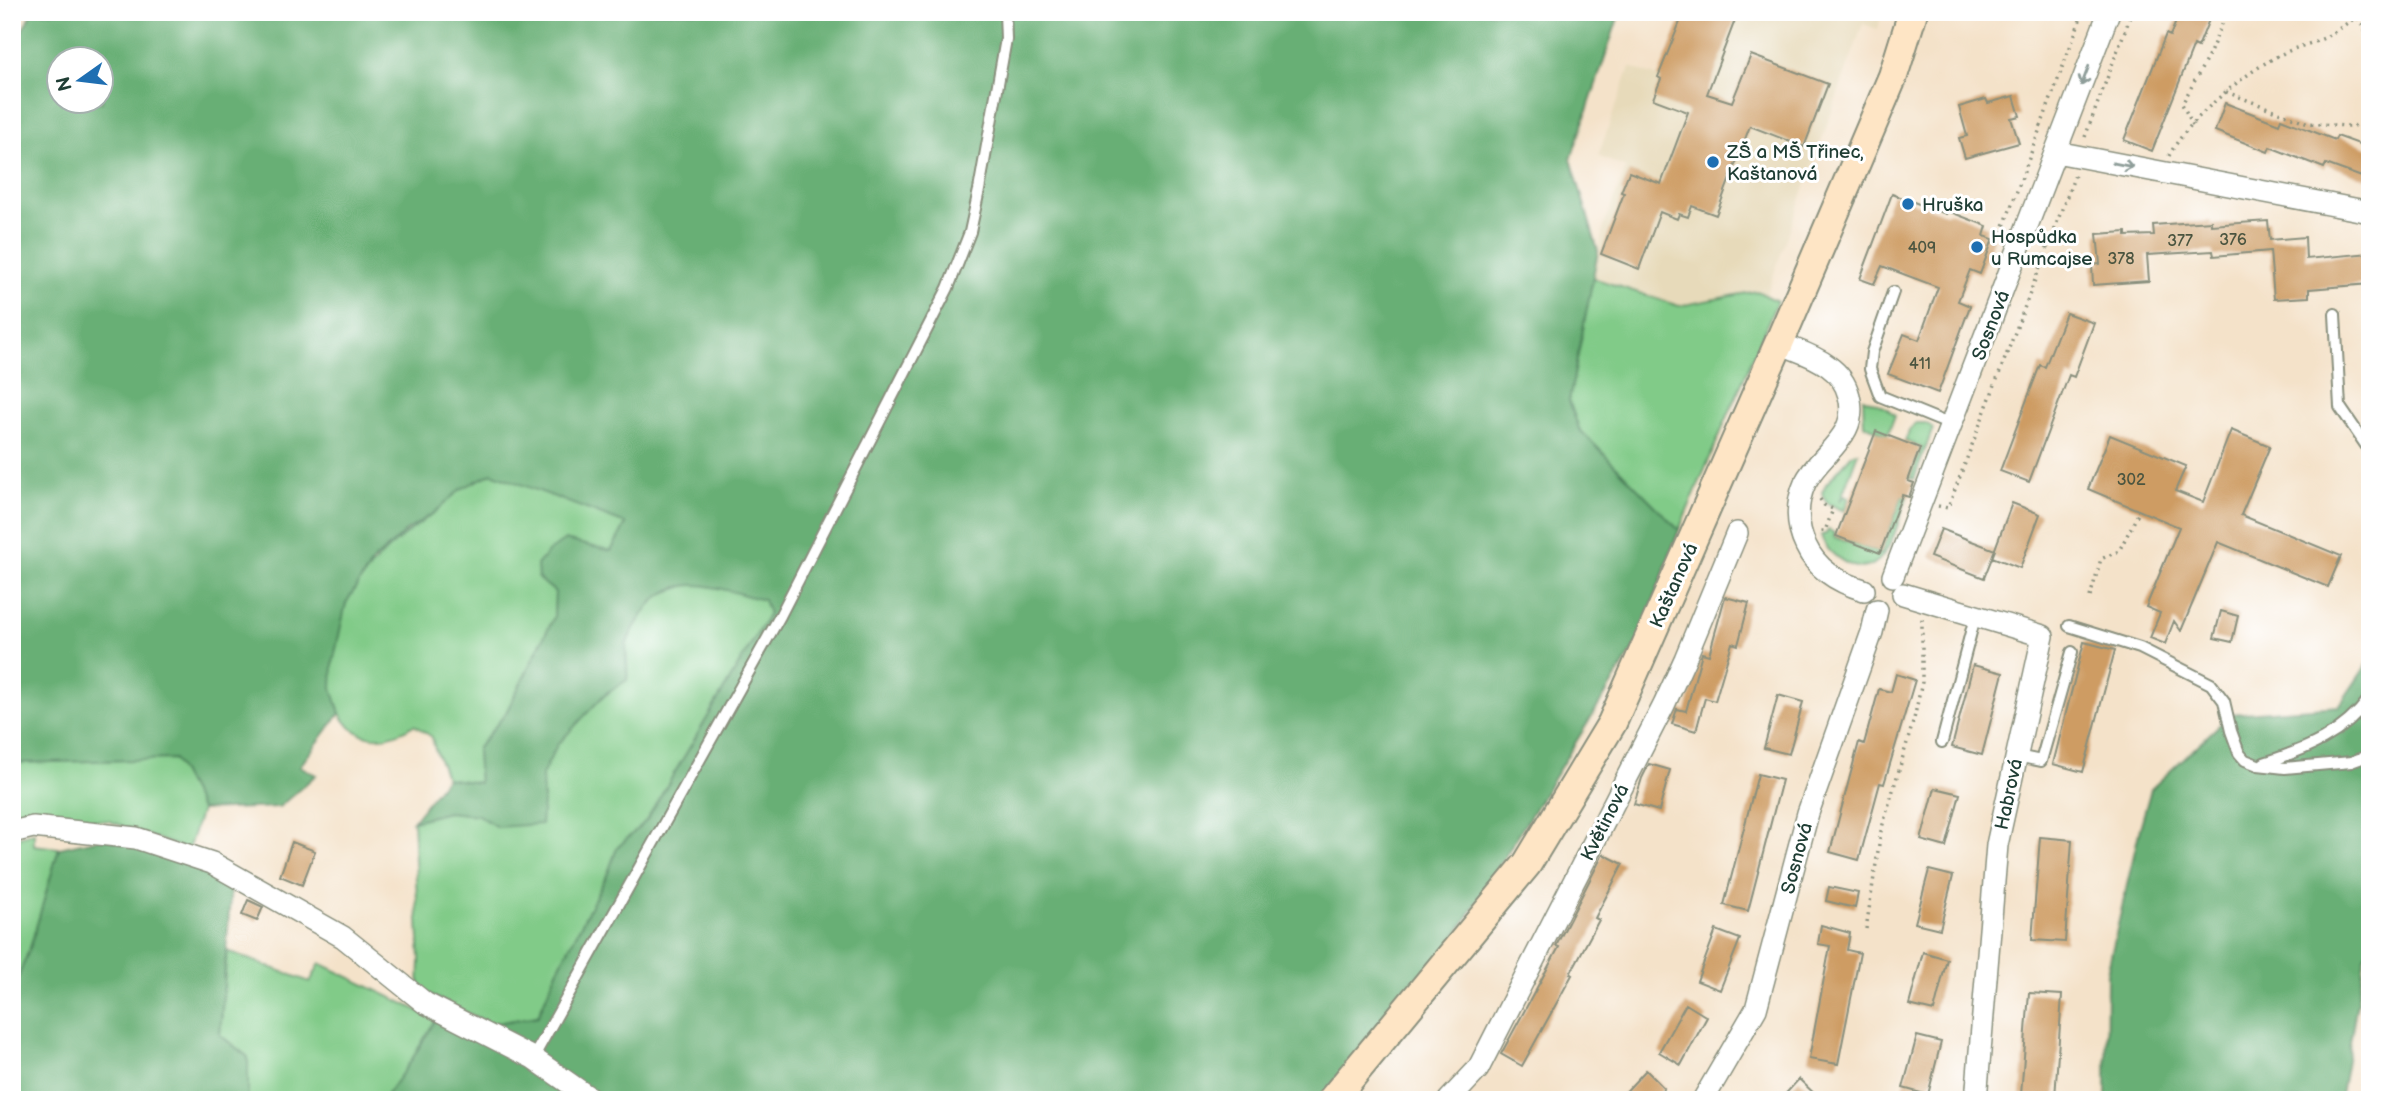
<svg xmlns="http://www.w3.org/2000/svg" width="2382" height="1112" font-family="'Balsamiq Sans',sans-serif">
  <rect width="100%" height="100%" fill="#fff"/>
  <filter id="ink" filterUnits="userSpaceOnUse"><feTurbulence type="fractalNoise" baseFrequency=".0143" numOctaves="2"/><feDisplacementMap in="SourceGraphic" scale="14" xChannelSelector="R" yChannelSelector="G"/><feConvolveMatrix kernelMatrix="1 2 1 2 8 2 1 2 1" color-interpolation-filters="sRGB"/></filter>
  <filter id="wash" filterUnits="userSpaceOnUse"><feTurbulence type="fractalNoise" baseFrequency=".00686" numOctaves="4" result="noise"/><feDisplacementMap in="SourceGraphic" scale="28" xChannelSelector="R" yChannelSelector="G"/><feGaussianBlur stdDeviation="1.57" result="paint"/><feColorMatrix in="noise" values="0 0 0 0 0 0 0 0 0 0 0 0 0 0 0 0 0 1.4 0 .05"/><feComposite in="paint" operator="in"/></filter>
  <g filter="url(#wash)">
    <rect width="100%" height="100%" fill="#f4e2c9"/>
    <path fill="#e7daba" d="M1686 12H1882L1878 29 1863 24 1766 296 1757 292 1679 306 1593 278 1604 226 1626 168 1598 156 1630 67 1661 78Z"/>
    <path fill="#81cb88" stroke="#50845e" stroke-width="2" d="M1593 278 1679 306 1757 291 1777 301 1679 530 1579 429 1569 401Z
      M1863 398 1885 407 1895 415 1888 434 1864 425Z
      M1916 423H1926L1933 428 1914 479 1910 478 1922 447 1905 441 1910 429Z
      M1858 452 1840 501 1844 495 1849 497 1844 511 1827 503 1823 497 1822 492 1826 484 1853 453Z
      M492 473 626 524 611 551 538 578 555 592 554 617 506 713 477 749 479 784 446 778C442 763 434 752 432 737L414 725C375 750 340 736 332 688 329 670 339 622 346 604 348 597 353 591 357 586 380 551 402 537 435 512 444 505 453 494 463 488 472 482 482 478 492 473Z
      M1903 495 1907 497C1897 523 1886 585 1846 563 1835 557 1824 547 1821 535L1826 534 1828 530 1835 533 1834 537 1881 554Z
      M693 583 737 592 765 600 769 614 646 821 617 848 608 873 557 971 538 1016 491 1024 419 990 420 960 413 821 448 812 478 815 497 827 543 802C543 794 540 783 542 775 551 740 598 698 627 680L626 645 634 627 649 606 661 594Z
      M174 759 201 810 188 850 109 821 35 816 12 823V763Z
      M34 832V845L59 848 31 945 12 993V839Z
      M227 951 310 982 320 963 436 1019 411 1061 383 1100H248V1057L220 1035Z"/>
    <path fill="#68af74" stroke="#447654" stroke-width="2" fill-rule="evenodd" d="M33 12H1620L1571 159 1598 251 1569 401 1579 429 1679 530 1641 637 1354 1100H383L411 1061 436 1019 476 1033 491 1024 538 1016 557 971 608 873 617 848 646 821 769 614 764 600C720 590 675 566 643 614 637 623 630 633 627 643 624 654 629 668 627 680L606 693 557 745 542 775 543 802 541 824 497 827 478 815 448 812 413 821 446 778 479 783 477 749 506 713 554 617 555 592 538 578 537 565 548 552 565 540 611 551 626 524 492 473 461 489 435 512 406 531 373 561 346 603 333 663 332 688 340 713 300 766 316 775 279 807 201 810 174 759 12 763V47ZM60 60H102V102H60Z
      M2370 660V950L2365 956 2340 1100H2106L2107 973 2140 828 2151 789 2231 714 2339 706Z
      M103 838 185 859 231 884 220 1035 248 1057V1100H12V993L31 945 59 848Z"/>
    <g id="blocks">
      <path fill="#ce9c63" d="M1684 12H1716L1735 20 1707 94 1732 102 1751 55 1828 84 1804 147 1750 126 1716 215 1692 206 1688 217 1679 214 1677 219 1660 212 1639 269 1601 254 1624 193 1621 192 1629 172 1661 184 1688 112 1653 99 1661 79 1658 77Z
        M2180 12H2212L2198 47 2194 45 2152 151 2124 140 2166 34 2170 36Z
        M2014 96 2020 116 2011 118 2019 143 1965 158 1959 138 1967 136 1959 107 1986 99 1988 103Z
        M2225 103 2279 124 2281 119 2335 140 2337 136 2370 148V180L2326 164 2324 168 2270 147 2268 152 2215 131Z
        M1892 194 1946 214 1948 211 1987 226 1984 236 1993 239 1980 274 1970 270 1958 301 1970 306 1938 393 1888 374 1904 334 1919 340 1938 287 1882 266 1874 284 1860 279Z
        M2211 221V225L2268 221 2270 240 2305 237 2306 259 2370 253V284L2309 289V297L2274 299 2270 250V251L2214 256 2213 251 2147 255 2149 281 2093 285 2092 265 2100 264 2097 234 2126 232V236L2154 235 2153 225Z
        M2066 313 2094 323 2074 377 2069 375 2029 482 2000 471 2040 365 2045 367Z
        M2231 430 2270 446 2241 515 2341 556 2328 587 2218 542 2181 631 2174 621 2165 644 2150 638 2160 613 2146 607 2179 527 2088 489 2110 435 2186 466 2175 491 2203 502Z
        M1876 431 1920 448 1908 481 1914 483 1909 497 1902 495 1880 553 1836 536Z
        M2012 503 2040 514 2020 568 1992 557Z
        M1941 529 1995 550 1984 578 1930 557Z
        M1725 597 1749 603 1738 645 1732 643 1715 701 1705 698 1696 731 1672 724 1677 709 1686 711 1702 653 1709 655Z
        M2221 611 2238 616 2232 642 2214 638Z
        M2084 642 2115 650 2083 772 2053 764Z
        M1973 665 2003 673 1982 755 1952 747Z
        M1896 674 1915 680 1884 784 1880 783 1859 860 1830 852 1859 742 1864 744 1879 689 1891 692Z
        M1778 695 1803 702 1789 754 1764 748Z
        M1649 764 1670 770 1659 811 1634 804 1642 778Z
        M1758 774 1782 780 1748 911 1724 905Z
        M1935 788 1960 794 1946 847 1921 840Z
        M2040 837 2072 840 2065 942 2032 940Z
        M292 842 315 851 302 885 280 876Z
        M1603 854 1623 864 1595 918 1599 920 1570 974 1572 975 1522 1066 1501 1054 1559 947 1556 946Z
        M1929 870 1953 876 1940 929 1915 923Z
        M1829 887 1858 893 1855 908 1826 901Z
        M248 900 263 907 257 921 242 915Z
        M1821 925 1850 933 1847 950 1860 953 1838 1064 1809 1059 1830 946 1818 944Z
        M1716 930 1740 939 1720 990 1697 981Z
        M1923 952 1947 959 1934 1011 1909 1005Z
        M2029 993 2062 995 2055 1098 2021 1095Z
        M1686 1004 1707 1017 1681 1065 1659 1052Z
        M1917 1036 1941 1042 1928 1095 1903 1088Z
        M1646 1070 1664 1088 1653 1100H1618Z
        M1799 1079 1821 1100H1780Z"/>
    </g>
  </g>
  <g filter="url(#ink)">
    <use href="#blocks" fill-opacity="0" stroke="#8a907e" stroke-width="2"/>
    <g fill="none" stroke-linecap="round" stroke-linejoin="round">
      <g stroke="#8a907e" stroke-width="14">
        <path id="lane" d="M1893 292 1872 352 1870 369 1880 396 1951 425
          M2335 314 2340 407 2370 451
          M2069 626 2140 648 2211 684 2224 701 2231 731 2239 753 2245 760 2258 765 2285 768 2351 762 2370 755
          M1942 742 1975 617
          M2017 756 2041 761 2072 652
          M2264 763C2307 749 2343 735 2370 698
          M533 1058 780 616 948 288 970 232 979 190 1006 39 1005 12"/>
      </g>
      <g stroke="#8a907e" stroke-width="24">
        <path id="street" d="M2056 152 2370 212
          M1779 343C1795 350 1814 355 1828 366 1838 373 1846 384 1849 396 1860 437 1820 452 1805 483 1796 503 1796 526 1806 546 1817 570 1840 583 1864 590
          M1893 576 2109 12
          M1903 594 2043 636 1997 845 1976 1100
          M12 832 33 827 136 838 212 863 343 937 425 1003 533 1058 593 1100
          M1449 1100 1478 1069 1664 705 1685 659 1737 533
          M1703 1100 1756 1009 1808 813 1872 632 1877 610"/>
      </g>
      <g stroke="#8a907e" stroke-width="32">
        <path id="secondary" d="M1332 1100 1527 864 1612 723 1779 343 1893 76 1913 12"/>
      </g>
      <path stroke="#8a907e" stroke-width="3.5" stroke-dasharray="2 5" stroke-linecap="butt" d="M2354 12 2370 39
        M2226 92 2308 123 2346 126 2370 125
        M2193 125 2182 104 2209 55 2227 12
        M2085 137 2132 12
        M2169 156C2187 120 2247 70 2284 53 2296 47 2311 44 2324 38 2338 30 2351 20 2365 12
        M1997 245 2083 12
        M1820 499 1824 505 1833 509 1825 531H1820
        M1938 506 1948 508 2075 175
        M2090 597 2101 559 2119 551 2140 510
        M1866 929 1881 831 1914 719 1922 682V617"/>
      <use href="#lane" stroke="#fff" stroke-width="10"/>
      <use href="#street" stroke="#fff" stroke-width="21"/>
      <use href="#secondary" stroke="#fee5c5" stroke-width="28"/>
    </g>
    <defs><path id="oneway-shaft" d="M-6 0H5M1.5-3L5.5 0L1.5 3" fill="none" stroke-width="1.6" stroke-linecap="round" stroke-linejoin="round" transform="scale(1.75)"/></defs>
    <g stroke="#8f9e9a">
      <use href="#oneway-shaft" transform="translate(2085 76) rotate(111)"/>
      <use href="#oneway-shaft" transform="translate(2123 165) rotate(11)"/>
    </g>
  </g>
  <g fill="#1f6fb2" stroke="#fff" stroke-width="2.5">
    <circle cx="1713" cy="162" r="7"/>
    <circle cx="1908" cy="204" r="7"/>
    <circle cx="1977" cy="247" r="7"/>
  </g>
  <g text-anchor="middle" stroke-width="6" stroke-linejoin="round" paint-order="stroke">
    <g font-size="16" fill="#4b5540">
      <text x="2233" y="245">376</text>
      <text x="2180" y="246">377</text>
      <text x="1922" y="253">409</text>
      <text x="2121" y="264">378</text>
      <text x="1920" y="369">411</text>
      <text x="2131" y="485">302</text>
    </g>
    <g font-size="19" fill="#1f3d34" stroke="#fff" text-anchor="start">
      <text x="1727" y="158">ZŠ a MŠ Třinec,<tspan x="1727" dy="22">Kaštanová</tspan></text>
      <text x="1922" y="211">Hruška</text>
      <text x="1991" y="243">Hospůdka<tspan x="1991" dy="22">u Rumcajse</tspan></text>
    </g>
    <g font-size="19" fill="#1f3d34" stroke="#fff">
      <text transform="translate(1990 325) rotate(-69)" y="7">Sosnová</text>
      <text transform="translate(1673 585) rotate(-66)" y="7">Kaštanová</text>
      <text transform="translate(2008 794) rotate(-78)" y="7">Habrová</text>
      <text transform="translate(1604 822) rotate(-63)" y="7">Květinová</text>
      <text transform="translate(1796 858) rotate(-75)" y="7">Sosnová</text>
    </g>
  </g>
  <rect width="2382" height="1112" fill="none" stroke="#fff" stroke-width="42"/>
  <g transform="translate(80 80) rotate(256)"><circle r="33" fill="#ffffff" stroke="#a5b1ae" stroke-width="2"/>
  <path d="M0-5L12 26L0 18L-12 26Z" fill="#1f6fb2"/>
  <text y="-10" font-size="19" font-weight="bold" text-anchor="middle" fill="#1f3d34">N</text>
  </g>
</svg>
